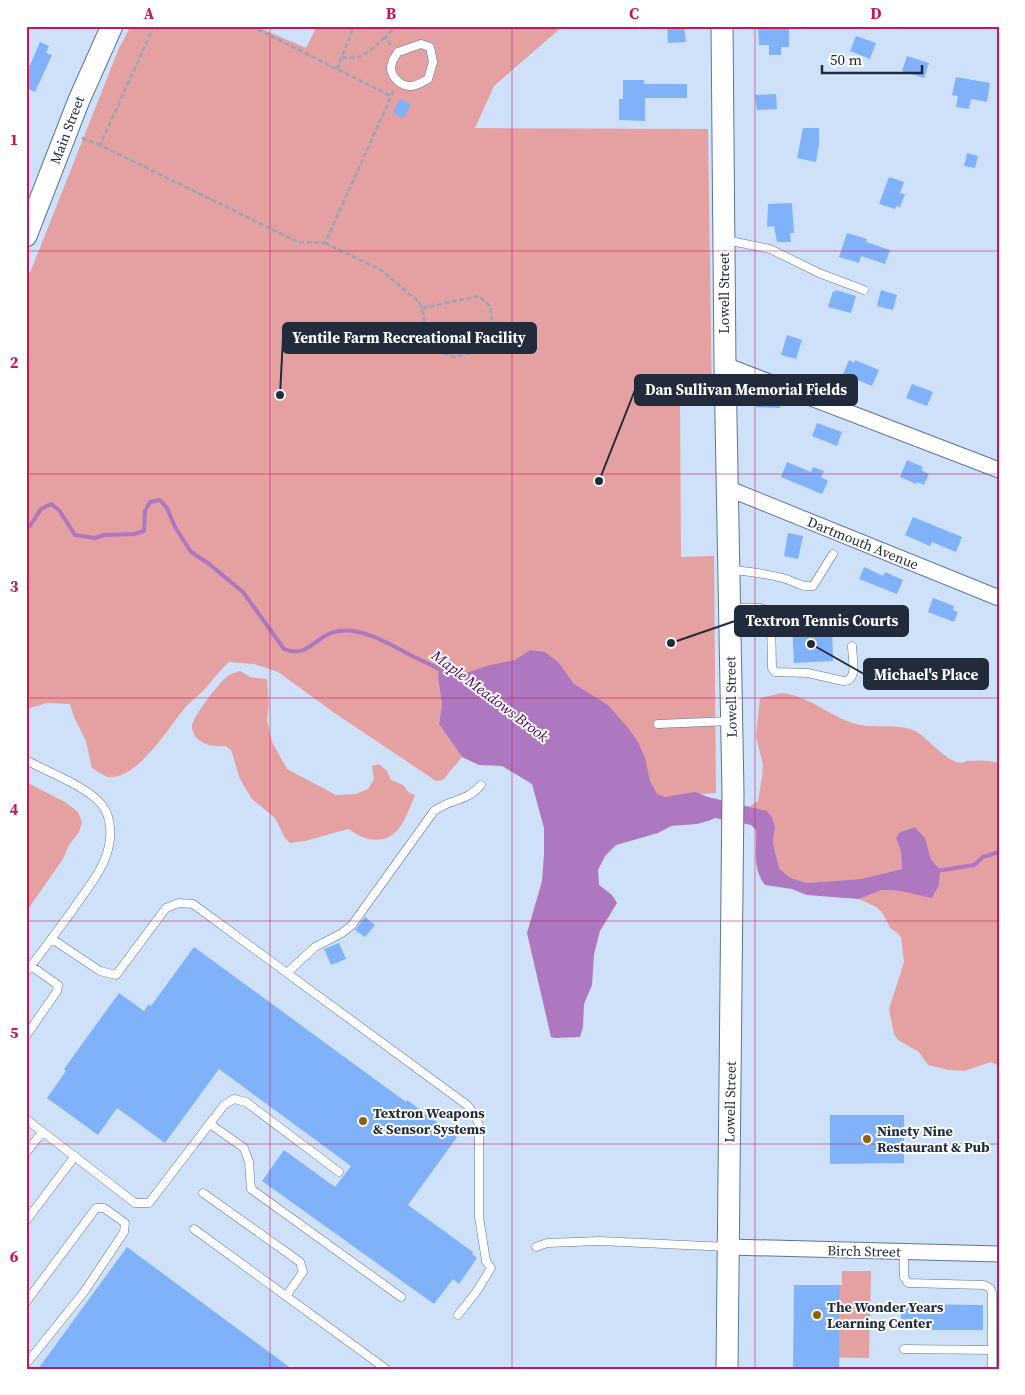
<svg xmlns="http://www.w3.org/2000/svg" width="1025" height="1395" font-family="'Source Serif 4',serif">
  <rect width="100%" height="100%" fill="#cfe1f9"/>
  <path fill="#e5a0a2" d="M131 26H255L306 48 317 26H563L494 86 475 128 708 129 712 406H680L681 557 714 556 716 793 607 802 438 677 442 705 439 724 462 757 443 780 436 781 336 714 278 672 254 664 229 662C219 671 212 681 203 691 197 697 190 702 184 709 168 728 138 779 109 777 104 776 97 771 92 768L86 741 74 717 70 704 47 703 26 709V283L119 48Z
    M240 671 250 677 267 679 269 704 267 720 272 742 287 769 336 795 356 794 368 789 374 779 372 766 379 764 387 771 391 780 403 785 408 792 415 795C406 816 399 845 369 839 362 838 355 833 348 829L305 841 290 843 285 838 275 818 252 799 240 779 231 750 225 746C217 747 206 746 199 740 195 737 192 731 192 726 193 716 220 681 229 675 232 673 237 672 240 671Z
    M782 693C811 696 832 719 860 725 877 728 901 723 917 732 930 740 945 761 961 763 963 763 966 761 968 761 978 760 989 760 999 763V1066L991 1062 964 1071 949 1070 928 1065 919 1052 898 1040 894 1034 889 1009 904 962 901 937 896 932 890 928C881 907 879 908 859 899L882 890 901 891 940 870 931 859 925 838 915 827 900 832 896 838 901 852 902 869 861 879 806 883 789 877 779 868 773 843 775 827 750 806 758 801 762 777 763 765 756 736 760 698Z
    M26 782 65 802 78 812 82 822 79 832 69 845 63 859 26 912Z
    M842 1271H871L869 1358 803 1357 839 1345 840 1285H842Z"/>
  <path fill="#ad78bf" d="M530 650 545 652 559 663 574 684 608 705 629 729 638 742 645 758 650 781 657 794 665 797 695 792 708 797 767 811 772 818 775 827 773 843 779 868 789 877 806 883 861 879 902 869 901 852 896 838 900 832 915 827 925 838 931 859 940 870 939 885 932 898 901 891 882 890 859 899 807 895 792 889 765 885C752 868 757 851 756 830L751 825 715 818 708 821 697 824 671 826 658 833 616 845 605 856 598 870 599 885 612 895 617 903 600 931 594 954 592 985 584 1004 583 1027 580 1037 555 1038 551 1037 527 933 542 881 544 854V828L532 784 502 766 479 765 462 757 439 724 442 705 438 677 439 669C450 665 456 666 466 673L490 665 515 660Z"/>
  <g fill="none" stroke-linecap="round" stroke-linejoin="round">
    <path stroke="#ad78bf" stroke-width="4" d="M26 527 30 526 41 509 51 504 59 510 75 535 95 538 104 535 134 534 144 531 145 511 150 502 160 500 167 508 175 527 191 552 208 563 243 592 284 649C310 659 314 635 339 631 363 627 393 646 414 657 423 661 433 665 442 671
      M937 871 974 865 983 857 999 852"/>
  </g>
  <path fill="#80b2fa" d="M667 26H684L686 42 668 43Z
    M758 28H789V47H781V55H769V45H759Z
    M856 36 876 43 870 59 850 51Z
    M40 42 49 46 46 53 52 55 35 92 26 88V64L30 65Z
    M907 56 929 63 924 78 902 71Z
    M956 77 990 83 987 102 971 99 969 109 956 107 958 96 952 95Z
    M623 80H644V84H687V98H645V121L619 120V99H623Z
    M776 94 777 109 757 110 755 95Z
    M400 99 411 104 404 118 393 113Z
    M803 128H819V144L816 162 797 158Z
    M967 153 978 156 975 168 964 166Z
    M889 177 904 182 900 193 905 194 900 207 897 206 895 209 879 204Z
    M792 203 794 233H790L791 242H777L774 226 767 227 768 204Z
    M847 233 867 239 866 242 890 250 885 264 861 256 859 263 839 257Z
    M836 290 856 296 851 313 828 307 833 291 835 292Z
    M881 290 897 295 893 310 877 306Z
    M787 335 802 340 796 359 781 355Z
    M849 360 854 363 855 360 879 370 872 386 843 374Z
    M912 384 933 392 927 406 906 398Z
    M760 393H772L780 396V408L756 407V395H760Z
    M817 423 842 432 837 446 812 436Z
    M907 460 923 467 921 470 929 474 924 485 917 482 916 484 900 477Z
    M787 462 811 472 813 467 824 471 821 477 828 481 822 494 781 477Z
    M913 517 962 537 956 552 932 542 930 546 905 535Z
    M788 533 803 536 798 559 784 556Z
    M864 567 883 576 885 572 903 580 897 594 859 579Z
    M933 598 954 606 953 610 958 612 954 622 928 612Z
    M824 623V625H832L833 661 794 663 792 624Z
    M365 917 375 925 365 937 355 930Z
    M339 943 346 959 331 965 324 949Z
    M194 947 406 1102 407 1100 457 1137 408 1205 473 1252 472 1254 477 1258 459 1284 453 1279 434 1304 262 1181 284 1150 335 1187 351 1166 219 1069 165 1143 117 1108 98 1135 47 1098 66 1071 64 1069 119 993 144 1011 149 1004 151 1006Z
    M830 1115H904V1163L830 1164Z
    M127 1247 292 1369H38Z
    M794 1285H840L839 1369H793Z
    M901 1304 983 1305V1330H901Z"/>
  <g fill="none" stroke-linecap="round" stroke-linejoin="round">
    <g stroke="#5c769a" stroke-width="9">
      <path id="service" d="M421 44 430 47 433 62 428 79C422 82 416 87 409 86 398 85 388 73 392 63 393 59 396 55 398 52Z
        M726 240 770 249 819 273 864 290
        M731 570C749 571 765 574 783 578 794 581 802 588 813 586L833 554
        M732 608H761L769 612 771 618 772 668 775 672 808 673 843 681C859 681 852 657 852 646
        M658 724 730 721
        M26 760C47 772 87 786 102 805 110 815 112 832 109 845 105 869 85 891 72 911 57 931 42 952 26 972
        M52 939 100 971 116 975 166 908 179 903 193 904 467 1105 476 1116 479 1126V1217L486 1261 491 1268 477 1291 458 1315
        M287 973 315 947 342 933 352 925 434 811C451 798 465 803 481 785
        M26 1036 57 991 58 985 31 966
        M26 1119 135 1203H149L224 1105 234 1099 246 1102 339 1172
        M210 1124 244 1148 249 1162 251 1189 401 1297
        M26 1153 42 1132
        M203 1193 300 1262 303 1272 286 1296
        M26 1221 75 1156
        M194 1229 386 1369
        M536 1247 547 1243 600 1241 728 1247
        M904 1252V1277L908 1283 984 1285 990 1288 992 1293V1369
        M26 1302 96 1208H104L125 1223 124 1232 84 1292 26 1364
        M904 1349 992 1350"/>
    </g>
    <g stroke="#5c769a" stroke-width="17">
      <path id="minor" d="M725 365 999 470
        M727 488 999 598
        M729 1247 999 1254"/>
    </g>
    <g stroke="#5c769a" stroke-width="23">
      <path id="secondary" d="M722 26 725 365 733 793 727 1369
        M26 236 79 100 112 26"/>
    </g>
    <path stroke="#95a5ba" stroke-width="2.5" stroke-dasharray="5 2.5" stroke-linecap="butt" d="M154 26 100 145 298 242 325 243 394 90
      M251 26 391 96
      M391 45 385 37 397 26
      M342 57C363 61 370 50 385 37
      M337 69 354 26
      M82 138 100 145
      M325 243 381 270 418 301 422 308 428 340 438 352 455 357 470 353 484 339 492 322 490 306 479 296 422 308"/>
    <use href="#service" stroke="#fff" stroke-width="8"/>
    <use href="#minor" stroke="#fff" stroke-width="15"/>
    <use href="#secondary" stroke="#fff" stroke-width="21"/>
  </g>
  <path fill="none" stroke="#c2185b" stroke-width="1" stroke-opacity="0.55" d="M270 26V1369M512 26V1369M755 26V1369M26 251H999M26 474H999M26 698H999M26 921H999M26 1144H999"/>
  <g fill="#8e6209" stroke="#fff" stroke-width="2">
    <circle cx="363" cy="1121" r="5"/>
    <circle cx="867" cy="1139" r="5"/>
    <circle cx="817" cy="1315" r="5"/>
  </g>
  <g text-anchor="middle" stroke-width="4" stroke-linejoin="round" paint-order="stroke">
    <g font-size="14" fill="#212b3b" stroke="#fff">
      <text transform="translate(67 130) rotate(-69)" y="5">Main Street</text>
      <text transform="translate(724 293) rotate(-90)" y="5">Lowell Street</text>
      <text transform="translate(863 543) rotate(22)" y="5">Dartmouth Avenue</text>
      <text transform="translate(731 697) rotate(-91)" y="5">Lowell Street</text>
      <text transform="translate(730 1102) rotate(-89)" y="5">Lowell Street</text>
      <text transform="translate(864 1251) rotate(1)" y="5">Birch Street</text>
    </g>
    <g font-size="14" font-weight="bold" fill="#212b3b" stroke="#fff" text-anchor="start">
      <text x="373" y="1118">Textron Weapons<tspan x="373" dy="16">&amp; Sensor Systems</tspan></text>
      <text x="877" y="1136">Ninety Nine<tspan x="877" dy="16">Restaurant &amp; Pub</tspan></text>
      <text x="827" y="1312">The Wonder Years<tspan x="827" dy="16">Learning Center</tspan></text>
    </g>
    <g font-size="15" font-style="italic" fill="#4c025f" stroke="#fff">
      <text transform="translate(490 696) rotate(37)" y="5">Maple Meadows Brook</text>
    </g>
  </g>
  <path fill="none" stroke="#212b3b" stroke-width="2" d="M280 395L283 338M599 481L635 390M671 643L735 621M811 644L864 674"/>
  <g fill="#212b3b" stroke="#fff" stroke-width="2">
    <circle cx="280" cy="395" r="5"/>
    <circle cx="599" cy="481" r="5"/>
    <circle cx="671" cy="643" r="5"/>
    <circle cx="811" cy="644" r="5"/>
  </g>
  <g fill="#212b3b" stroke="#212b3b" stroke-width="2">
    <rect x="283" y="323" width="253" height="30" rx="5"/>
    <rect x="635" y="375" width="222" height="30" rx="5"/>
    <rect x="735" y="606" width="173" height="30" rx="5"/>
    <rect x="864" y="659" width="124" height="30" rx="5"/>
  </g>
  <g font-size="15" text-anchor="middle" font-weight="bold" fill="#fff">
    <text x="409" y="343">Yentile Farm Recreational Facility</text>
    <text x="746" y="395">Dan Sullivan Memorial Fields</text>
    <text x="822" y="626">Textron Tennis Courts</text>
    <text x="926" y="680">Michael's Place</text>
  </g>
  <rect width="1025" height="1395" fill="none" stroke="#ffffff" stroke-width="55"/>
  <path d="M822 65v8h100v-8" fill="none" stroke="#212b3b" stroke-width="2.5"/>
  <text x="830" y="65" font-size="15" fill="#212b3b" stroke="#ffffff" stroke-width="4" paint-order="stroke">50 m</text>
  <rect x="28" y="28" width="970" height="1340" fill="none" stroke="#c2185b" stroke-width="2"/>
  <g font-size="16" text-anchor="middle" font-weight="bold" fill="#c2185b">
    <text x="149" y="19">A</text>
    <text x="391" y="19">B</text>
    <text x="634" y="19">C</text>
    <text x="876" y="19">D</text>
    <text x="14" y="145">1</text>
    <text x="14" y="368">2</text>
    <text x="14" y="592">3</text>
    <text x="14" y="815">4</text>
    <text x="14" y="1038">5</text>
    <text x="14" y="1262">6</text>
  </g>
</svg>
